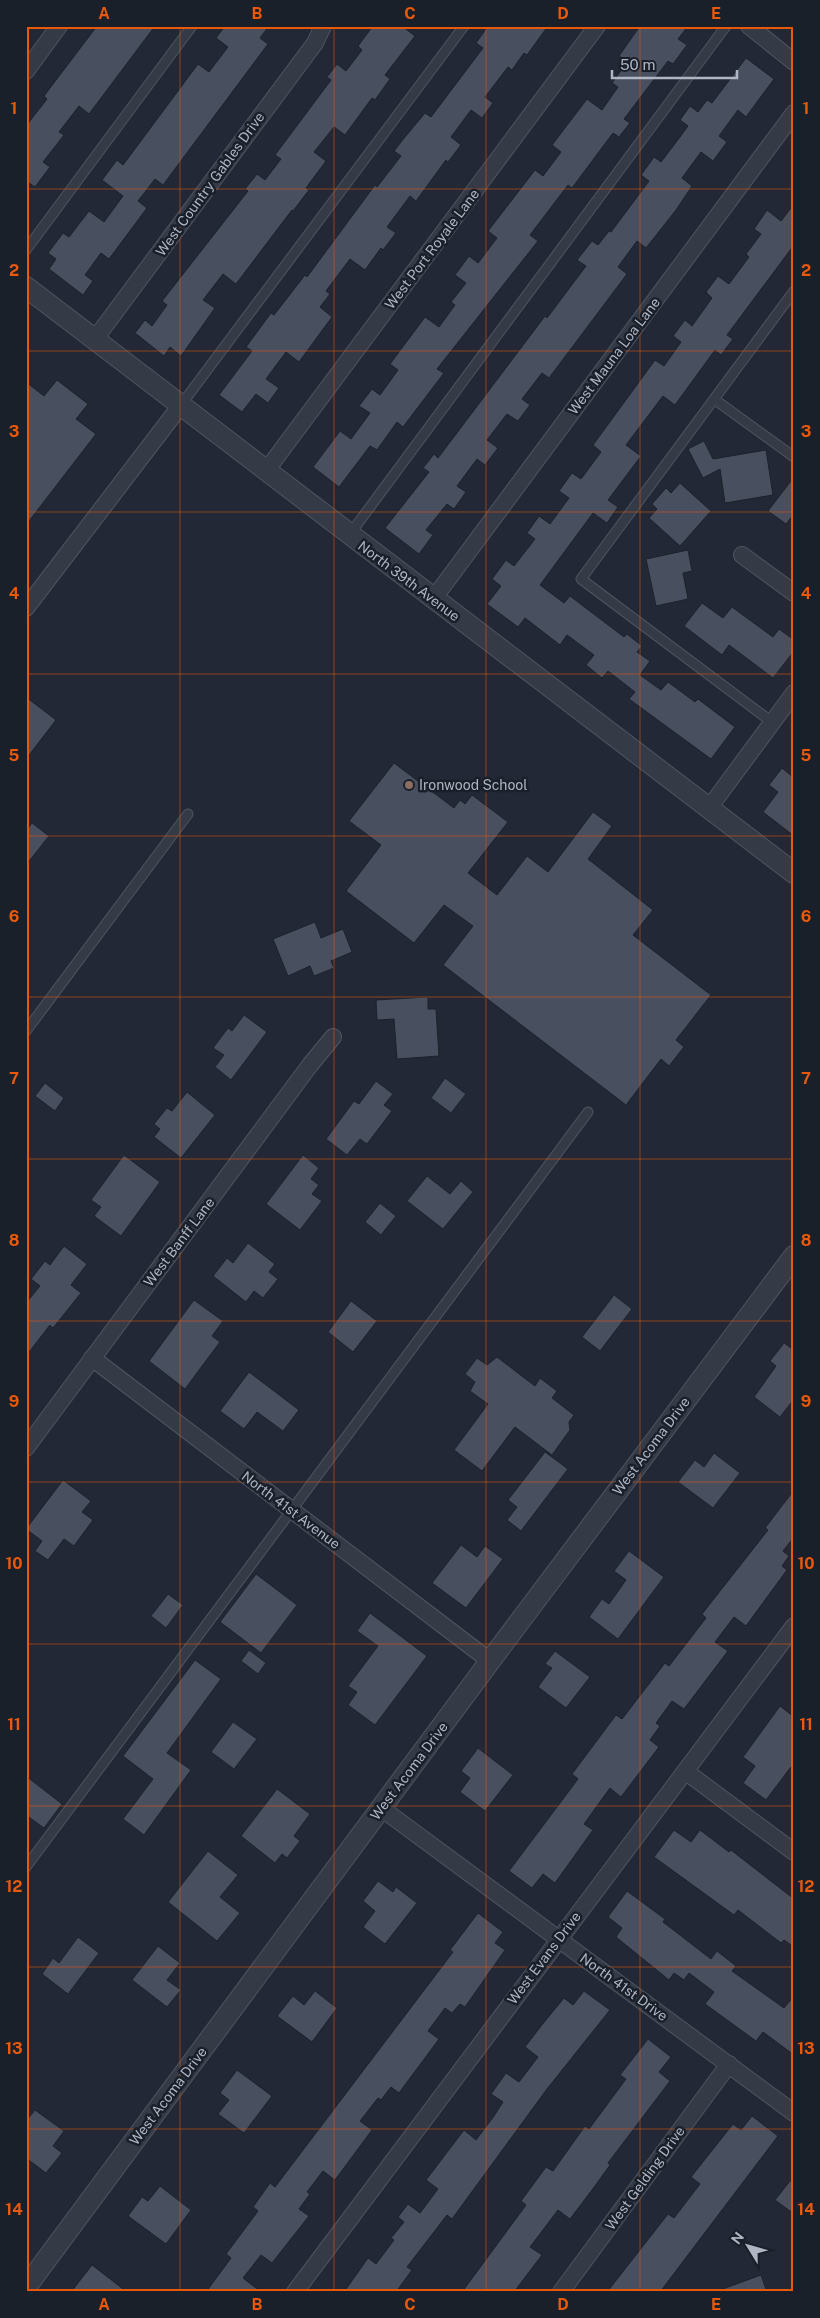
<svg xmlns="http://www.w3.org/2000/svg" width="820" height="2318" font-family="'Public Sans',sans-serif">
  <rect width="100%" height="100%" fill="#222835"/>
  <path fill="#484f5f" stroke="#1c222c" d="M97 26H155L89 114 79 106 59 132 64 135 43 162 50 167 35 187 26 181V126L47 99 44 96Z
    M225 26H269L260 38 268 44 163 185 155 179 138 201 147 208 109 259 101 253 85 275 93 281 83 295 49 269 56 259 48 253 63 233 69 237 89 211 104 222 123 196 102 180 117 160 123 165 198 64 209 72 228 47 216 38Z
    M373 26H402L415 36 385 75 390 79 375 100 372 98 345 135 334 127 314 152 326 161 306 188 309 190 293 211 292 210 236 284 223 274 203 300 215 308 181 356 170 347 164 356 135 333 145 320 152 326 167 305 162 301 248 191 245 189 257 174 265 180 281 159 275 155 331 80 327 77 337 64 346 71 362 50 358 46Z
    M488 26H548L527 55 524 53 512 70 508 67 485 97 493 103 482 118 471 110 451 137 461 145 448 162 446 160 416 201 410 196 387 227 396 233 383 250 381 248 365 270 350 259 326 291 330 294 320 307 332 317 299 362 286 352 266 379 279 388 268 403 256 394 242 412 219 395 252 351 246 347 271 313 274 315 305 275 307 277 375 185 377 187 401 156 394 151 405 137 425 113 431 117 483 48 476 43Z
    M640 26H688L678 39 687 45 673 64 668 61 624 119 630 123 619 137 613 133 572 188 568 185 530 235 538 241 437 369 444 373 403 427 397 422 377 450 370 446 339 487 313 467 340 431 351 439 370 413 359 406 372 389 380 395 398 370 390 364 425 317 439 327 455 305 451 302 466 283 455 275 469 256 478 263 497 238 488 231 535 170 543 176 561 152 552 145 587 99 602 110 618 87 612 83 627 62 619 56Z
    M746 58 774 79 746 117 738 110 719 136 727 142 713 161 701 152 682 178 692 186 676 210 646 248 637 241 618 267 627 274 549 378 542 373 522 399 530 405 518 421 507 414 487 440 498 448 485 465 477 459 457 486 466 492 454 509 447 504 426 530 433 535 419 554 385 528 429 472 423 468 434 454 438 458 545 316 547 318 586 266 577 260 592 241 598 245 609 231 611 232 649 181 641 175 654 157 661 162 680 137 688 126 680 120 690 106 698 112 707 100 712 103Z
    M794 204V245L727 335 733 339 721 355 715 350 675 405 663 396 626 445 641 456 608 500 618 507 607 523 593 513 540 585 564 603 570 596 624 637 627 634 642 646 637 652 650 661 640 675 661 690 668 682 695 702 698 699 735 727 711 759 629 699 635 692 608 671 602 678 586 665 594 655 567 635 560 645 525 618 518 627 487 604 501 586 492 579 506 560 514 566 535 539 527 533 539 516 550 524 569 498 559 491 572 473 581 479 601 452 593 445 655 360 664 366 681 342 673 336 685 320 692 326 712 298 706 292 718 276 729 284 749 257 746 254 761 234 754 229 767 210 781 221Z
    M57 380 88 404 76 419 96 434 26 525V382L44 396Z
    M704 441 713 459 766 450 773 495 725 503 720 469 703 478 688 449Z
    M794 477V514L786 524 768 511Z
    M680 483 711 511 680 546 649 518 657 509 652 504 666 488 671 493Z
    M688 550 692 571 683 573 688 599 656 606 646 559Z
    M702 603 723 618 732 607 773 637 779 629 794 640V651L773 678 729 645 722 655 684 626Z
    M26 697 56 720 26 759Z
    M394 763 454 808 460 800 465 804 472 795 508 822 468 873 497 895 527 856 548 872 593 812 612 826 588 859 653 910 633 935 711 995 676 1040 684 1047 669 1066 661 1059 626 1105 443 965 473 926 444 905 414 943 346 891 381 845 349 821Z
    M782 768 794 778V836L763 812 778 792 769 785Z
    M32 823 49 836 26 865V831Z
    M315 922 321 938 343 929 352 952 331 961 334 968 314 976 310 966 288 976 273 939Z
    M428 997V1009H436L439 1056 397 1059 394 1019 377 1020 376 1000Z
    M244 1015 267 1032 231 1080 215 1067 224 1055 213 1048 228 1028 232 1031Z
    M445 1078 466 1094 451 1113 431 1098Z
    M376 1081 393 1094 384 1105 392 1111 367 1144 360 1139 347 1155 326 1139 354 1101 359 1104Z
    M45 1083 64 1098 55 1111 35 1096Z
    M187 1092 215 1115 181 1158 154 1137 160 1129 154 1124 167 1108 172 1111Z
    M124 1155 160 1182 121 1236 94 1216 101 1207 91 1200Z
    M303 1155 319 1168 311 1179 319 1185 312 1194 322 1201 300 1230 266 1204Z
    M427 1176 450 1194 461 1181 473 1192 443 1229 407 1201Z
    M380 1203 396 1216 381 1235 365 1222Z
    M248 1243 275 1264 269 1272 278 1279 263 1298 254 1291 246 1302 213 1276 227 1258 233 1263Z
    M64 1246 87 1264 71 1285 81 1293 53 1328 50 1325 26 1356V1303L40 1286 31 1279 45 1261 50 1265Z
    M614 1295 632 1309 600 1351 582 1337Z
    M194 1300 223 1321 212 1336 220 1342 185 1389 149 1361Z
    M351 1301 377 1321 353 1352 328 1332Z
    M784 1343 794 1350V1399L780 1417 754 1397 776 1366 770 1361Z
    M497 1357 535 1386 540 1378 557 1391 552 1398 574 1415 569 1422 570 1430 552 1455 515 1427 482 1471 454 1450 488 1404 470 1391 475 1382 465 1374 477 1358 487 1365Z
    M249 1372 299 1410 283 1431 257 1412 244 1429 220 1411Z
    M545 1452 568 1469 521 1531 507 1520 517 1507 508 1500Z
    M714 1453 740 1473 713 1508 678 1482 695 1460 704 1467Z
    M63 1480 91 1501 82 1512 93 1520 74 1546 64 1539 48 1560 35 1551 42 1541 26 1529Z
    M794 1490V1537L783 1551 789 1556 782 1566 787 1570 746 1626 734 1617 715 1642 728 1651 684 1709 672 1701 656 1723 660 1726 650 1740 659 1747 621 1797 610 1788 584 1824 593 1830 555 1883 543 1874 532 1888 509 1871 578 1779 572 1774 616 1715 622 1719 665 1663 669 1666 706 1618 702 1614 768 1530 765 1528Z
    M461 1545 477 1557 485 1546 503 1559 466 1608 432 1583Z
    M629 1551 664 1577 618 1639 589 1617 602 1599 609 1604 626 1580 614 1571Z
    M256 1574 297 1605 261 1653 220 1622Z
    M168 1594 183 1605 166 1628 151 1616Z
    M370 1613 427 1656 375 1725 348 1705 357 1692 348 1686 378 1646 357 1631Z
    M249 1650 266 1663 258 1674 241 1661Z
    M555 1651 590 1677 566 1708 538 1687 552 1668 545 1664Z
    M195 1660 221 1679 167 1753 191 1770 144 1835 123 1819 153 1779 123 1756Z
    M780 1706 794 1717V1763L766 1800 743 1783 755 1766 743 1757Z
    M233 1722 257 1739 234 1769 211 1752Z
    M478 1748 513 1775 485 1811 460 1792 470 1778 461 1771Z
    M26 1776 62 1804 44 1828 26 1815Z
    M277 1789 310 1814 294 1836 300 1841 287 1858 282 1854 275 1863 241 1836Z
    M674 1830 691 1842 700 1830 729 1852 731 1850 794 1899V1947L784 1940 781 1943 738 1910 734 1915 654 1857Z
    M208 1851 238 1875 220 1897 240 1913 217 1941 168 1902Z
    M378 1881 393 1892 396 1887 417 1903 385 1944 363 1927 375 1911 363 1901Z
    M627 1891 665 1919 663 1922 711 1959 717 1951 736 1966 732 1971 784 2008 794 1996V2055L763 2032 756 2041 705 2004 714 1992 689 1973 684 1980 674 1973 669 1980 616 1937 622 1928 608 1917Z
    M478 1913 503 1932 495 1943 505 1950 465 2007 460 2004 452 2013 445 2008 428 2031 439 2039 399 2093 391 2087 381 2100 378 2098 360 2121 372 2130 335 2180 323 2171 307 2192 310 2194 299 2209 309 2216 272 2263 261 2255 243 2278 261 2292H206L231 2258 226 2254 258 2211 253 2207 270 2183 275 2187 453 1952 450 1950Z
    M78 1937 99 1953 68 1994 42 1974 53 1958 59 1963Z
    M158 1946 180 1963 167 1980 181 1990 167 2007 132 1980Z
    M315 1991 337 2008 312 2042 277 2016 293 1996 304 2005Z
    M584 1991 610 2010 547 2089 452 2219 447 2215 407 2267 412 2270 396 2292H344L368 2258 376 2264 394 2240 391 2238 404 2222 398 2217 408 2204 420 2213 438 2189 426 2180 464 2130 476 2140 494 2116 503 2102 491 2094 506 2073 519 2082 538 2057 525 2047 541 2026 564 1998 573 2005Z
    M648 2039 671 2057 659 2072 670 2081 608 2163 610 2165 592 2190 570 2219 558 2210 549 2222 530 2247 542 2255 514 2292H462L526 2205 521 2201 546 2167 553 2171 585 2126 589 2129 626 2079 620 2075Z
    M237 2070 272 2096 244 2133 218 2114 229 2100 220 2093Z
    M35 2110 64 2131 53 2146 62 2153 46 2173 26 2158V2121Z
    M752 2116 778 2136 660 2292H607L668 2214 674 2218 700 2184 691 2177 733 2124 741 2130Z
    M794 2176V2214L775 2200Z
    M160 2186 191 2210 166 2244 128 2216 142 2197 148 2201Z
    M92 2265 127 2292H71Z
    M761 2275 767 2292H721L720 2290Z"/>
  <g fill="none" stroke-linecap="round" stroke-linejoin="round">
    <g stroke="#4f5561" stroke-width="11">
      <path id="service" d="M26 250 192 26
        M714 399 794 457
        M181 405 464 26
        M350 534 726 26
        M772 722 581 579 794 291
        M26 1031 188 814
        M26 1867 588 1112"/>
    </g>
    <g stroke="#4f5561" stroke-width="18">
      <path id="minor" d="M749 26 794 62
        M26 71 59 26
        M95 339 315 43 323 26
        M266 471 597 26
        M742 555 794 593
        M434 598 794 113
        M26 608 181 405
        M709 808 794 693
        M92 1358 490 1661
        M26 1448 310 1065 333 1037
        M685 1771 794 1852
        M381 1808 794 2113
        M295 2292 794 1626
        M561 2292 729 2064"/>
    </g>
    <g stroke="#4f5561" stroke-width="22">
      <path id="tertiary" d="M26 287 794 873
        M26 2287 490 1661 794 1256"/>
    </g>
    <use href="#service" stroke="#353b46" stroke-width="9"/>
    <use href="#minor" stroke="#353b46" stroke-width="16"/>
    <use href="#tertiary" stroke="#353b46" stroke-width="20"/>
  </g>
  <path fill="none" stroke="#e8590c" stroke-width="1" stroke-opacity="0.55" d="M180 26V2292M334 26V2292M486 26V2292M640 26V2292M26 189H794M26 351H794M26 512H794M26 674H794M26 836H794M26 997H794M26 1159H794M26 1321H794M26 1482H794M26 1644H794M26 1806H794M26 1967H794M26 2129H794"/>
  <circle fill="#8d6e63" stroke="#1a202a" stroke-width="2" cx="409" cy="785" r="5"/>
  <g text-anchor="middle" stroke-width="5" stroke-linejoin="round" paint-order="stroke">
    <g font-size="14" fill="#afb5c3" stroke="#1a202a">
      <text transform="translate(210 184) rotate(-54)" y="5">West Country Gables Drive</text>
      <text transform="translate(432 249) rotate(-53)" y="5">West Port Royale Lane</text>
      <text transform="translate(614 356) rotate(-53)" y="5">West Mauna Loa Lane</text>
      <text transform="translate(409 581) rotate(37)" y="5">North 39th Avenue</text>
      <text transform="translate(179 1242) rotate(-53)" y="5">West Banff Lane</text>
      <text transform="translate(651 1446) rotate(-53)" y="5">West Acoma Drive</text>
      <text transform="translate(291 1510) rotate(37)" y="5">North 41st Avenue</text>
      <text transform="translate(409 1771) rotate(-53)" y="5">West Acoma Drive</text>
      <text transform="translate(544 1958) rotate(-53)" y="5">West Evans Drive</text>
      <text transform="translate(624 1987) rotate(36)" y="5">North 41st Drive</text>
      <text transform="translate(168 2096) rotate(-53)" y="5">West Acoma Drive</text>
      <text transform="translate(645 2178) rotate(-54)" y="5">West Gelding Drive</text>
    </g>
    <g font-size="14" fill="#afb5c3" stroke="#1a202a" text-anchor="start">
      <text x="419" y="790">Ironwood School</text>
    </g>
  </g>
  <rect width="820" height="2318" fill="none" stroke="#1a202a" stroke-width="55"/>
  <g transform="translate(748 2246) rotate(307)" stroke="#1a202a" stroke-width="4" paint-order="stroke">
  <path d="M0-4L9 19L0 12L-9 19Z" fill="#afb5c3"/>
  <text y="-8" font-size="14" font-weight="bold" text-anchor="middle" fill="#afb5c3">N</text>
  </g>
  <path d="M612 70v8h125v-8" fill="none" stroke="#afb5c3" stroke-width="2.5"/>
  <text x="620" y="70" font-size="15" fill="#afb5c3" stroke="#1a202a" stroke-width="4" paint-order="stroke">50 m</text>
  <rect x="28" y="28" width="764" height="2262" fill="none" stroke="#e8590c" stroke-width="2"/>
  <g font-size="16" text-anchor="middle" font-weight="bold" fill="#e8590c">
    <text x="104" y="19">A</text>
    <text x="257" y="19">B</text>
    <text x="410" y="19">C</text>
    <text x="563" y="19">D</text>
    <text x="716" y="19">E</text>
    <text x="14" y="114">1</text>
    <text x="806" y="114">1</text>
    <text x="14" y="276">2</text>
    <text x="806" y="276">2</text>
    <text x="14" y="437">3</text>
    <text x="806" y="437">3</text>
    <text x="14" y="599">4</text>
    <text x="806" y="599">4</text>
    <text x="14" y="761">5</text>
    <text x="806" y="761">5</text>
    <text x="14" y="922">6</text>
    <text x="806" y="922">6</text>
    <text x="14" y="1084">7</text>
    <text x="806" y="1084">7</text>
    <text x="14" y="1246">8</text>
    <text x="806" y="1246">8</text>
    <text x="14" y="1407">9</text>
    <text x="806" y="1407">9</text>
    <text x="14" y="1569">10</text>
    <text x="806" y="1569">10</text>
    <text x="14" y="1730">11</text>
    <text x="806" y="1730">11</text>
    <text x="14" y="1892">12</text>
    <text x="806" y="1892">12</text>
    <text x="14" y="2054">13</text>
    <text x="806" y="2054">13</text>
    <text x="14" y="2215">14</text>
    <text x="806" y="2215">14</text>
    <text x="104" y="2310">A</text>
    <text x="257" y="2310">B</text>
    <text x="410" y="2310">C</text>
    <text x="563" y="2310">D</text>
    <text x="716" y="2310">E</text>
  </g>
</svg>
